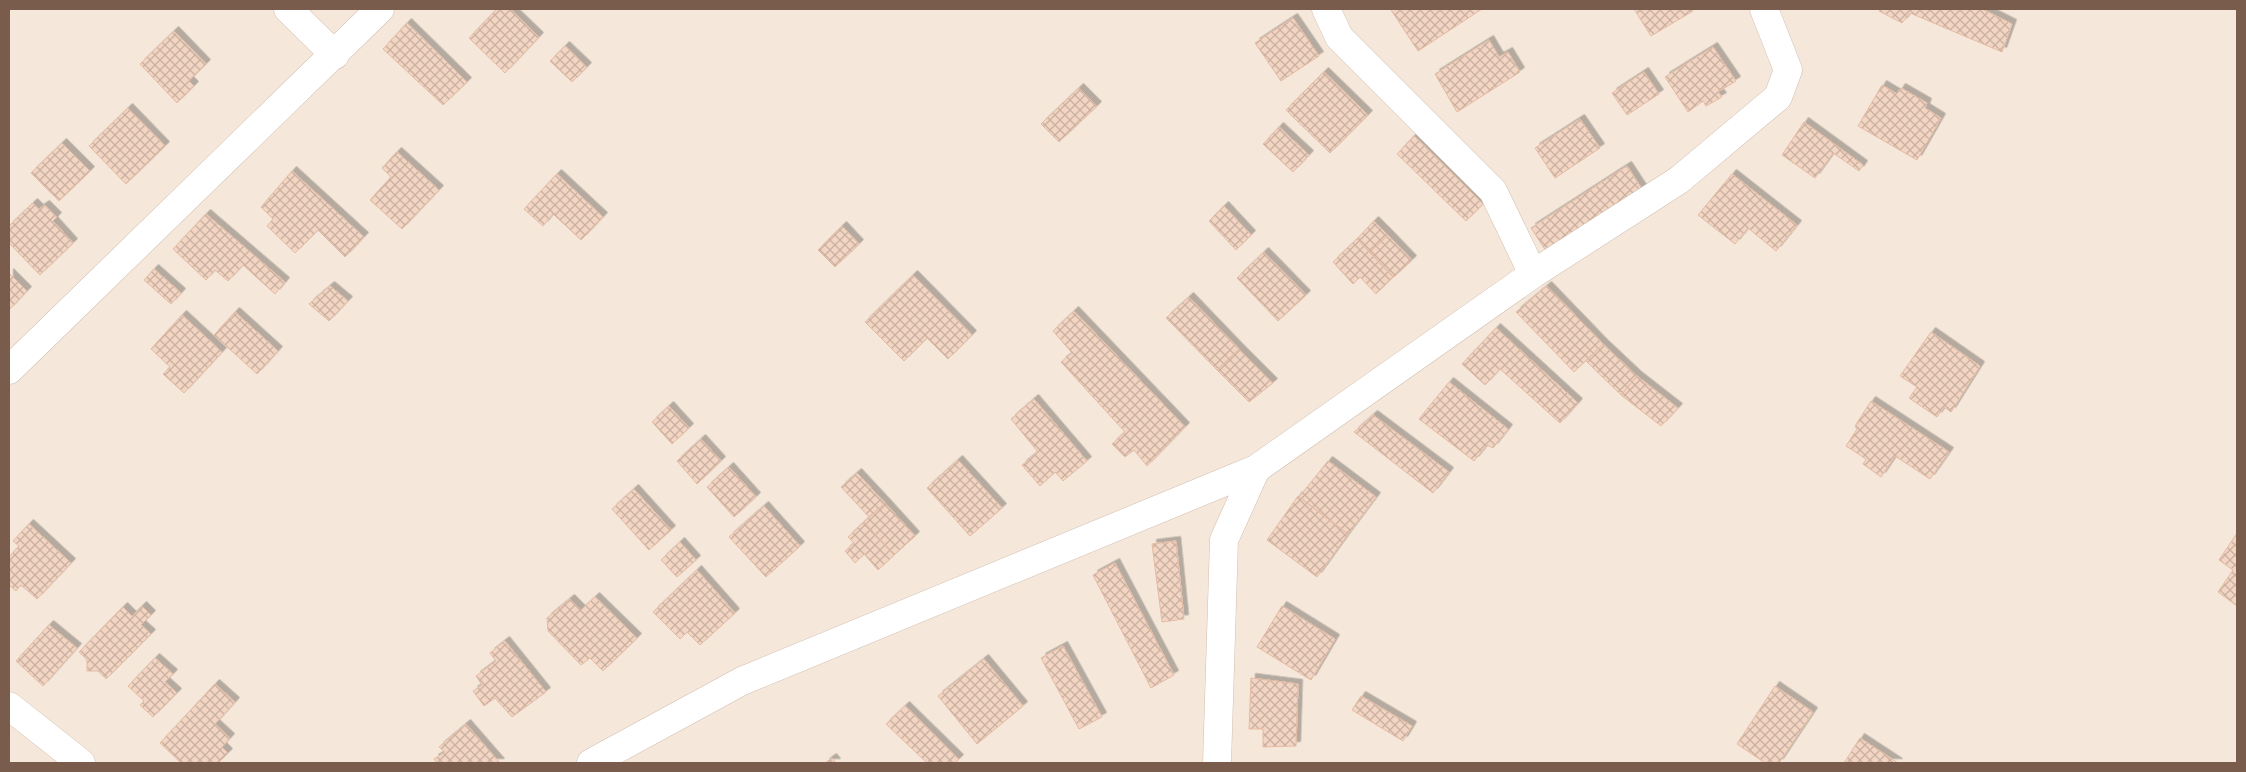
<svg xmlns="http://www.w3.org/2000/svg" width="2246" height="772" font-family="Signika,sans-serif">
  <defs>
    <pattern id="building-cross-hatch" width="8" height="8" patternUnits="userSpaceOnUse" patternTransform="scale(1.25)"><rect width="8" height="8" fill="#f3d5c3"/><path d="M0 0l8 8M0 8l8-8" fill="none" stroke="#cab0a1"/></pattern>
    <filter id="shadow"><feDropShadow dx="4.5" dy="-4.5" stdDeviation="0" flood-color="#0004"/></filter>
  </defs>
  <rect width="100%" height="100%" fill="#fdf6ec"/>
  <path fill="#f5e8da" d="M9 9H2237V763H9Z"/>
  <path fill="url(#building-cross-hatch)" stroke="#e6bba3" filter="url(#shadow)" d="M497 9H510L539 37 505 73 469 38Z
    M1393 9H1482L1418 51 1391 10Z
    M1634 9H1692L1693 11 1651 36Z
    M1881 9H1982L2012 24 2002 52 1910 13 1902 23 1879 11Z
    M1293 18 1319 56 1281 81 1255 43Z
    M407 23 467 82 443 105 383 49Z
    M174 31 206 64 189 81 194 86 177 103 140 64Z
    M1489 40 1499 57 1508 52 1520 72 1457 112 1435 74Z
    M565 46 587 67 572 82 550 61Z
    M1713 47 1736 81 1718 92 1722 97 1706 106 1703 101 1688 112 1665 77Z
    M1324 72 1368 115 1330 153 1286 110Z
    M1644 72 1659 94 1627 115 1612 93Z
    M1882 85 1897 94 1901 88 1927 103 1925 108 1941 118 1917 160 1858 126Z
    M1079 88 1097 106 1059 142 1041 124Z
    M128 108 165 146 126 184 89 146Z
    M1580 119 1600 148 1555 178 1535 148Z
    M1804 122 1863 165 1859 171 1833 153 1815 178 1782 155Z
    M1279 127 1309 155 1293 172 1263 144Z
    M1414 136 1483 204 1466 221 1397 154Z
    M62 143 90 171 59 201 31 173Z
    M397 152 439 190 402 229 370 200 391 177 382 168Z
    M1627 166 1642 189 1546 251 1531 228Z
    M292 171 364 237 345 257 318 230 295 253 267 226 273 219 261 207Z
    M557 174 603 217 581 240 553 214 543 226 524 209Z
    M1732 174 1797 225 1776 251 1748 228 1735 244 1698 215Z
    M33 203 39 209 45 205 57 217 53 221 73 243 40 275 9 243V226Z
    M1224 206 1251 235 1236 250 1209 221Z
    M206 214 285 282 275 294 243 265 228 281 215 270 206 280 173 249Z
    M1374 221 1388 235 1370 252 1357 239Z
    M842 226 859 244 835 267 818 250Z
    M1388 235 1412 260 1394 277 1370 252Z
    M1357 239 1393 277 1376 294 1360 277 1353 284 1333 262Z
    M1264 252 1306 295 1278 321 1237 278Z
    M154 269 181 293 171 304 144 280Z
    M9 273 27 291 9 310Z
    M913 275 972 335 948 359 927 338 904 361 865 322Z
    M330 286 348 301 329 321 309 304Z
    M1547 286 1603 344 1574 372 1516 312Z
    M1189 297 1239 349 1217 370 1166 318Z
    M1074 311 1185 427 1147 466 1134 450 1125 457 1112 444 1125 432 1061 362 1072 353 1053 331Z
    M235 312 278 351 257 374 214 335Z
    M182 315 222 352 184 393 163 374 170 367 151 349Z
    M1496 328 1578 403 1560 423 1500 369 1485 385 1462 364Z
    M1931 332 1980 366 1951 412 1944 407 1937 417 1909 398 1917 387 1900 376Z
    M1603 344 1637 376 1621 395 1586 361Z
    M1239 349 1273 383 1249 402 1217 370Z
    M1637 376 1678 408 1661 426 1621 395Z
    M1449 382 1508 429 1493 448 1487 445 1474 461 1419 419Z
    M1034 399 1087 461 1063 481 1055 472 1040 486 1022 465 1038 452 1011 419Z
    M1871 401 1949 452 1930 479 1895 456 1881 477 1863 464 1866 459 1846 446 1857 429 1855 426Z
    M669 406 689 428 672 444 652 422Z
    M1373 415 1449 472 1433 493 1354 432Z
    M701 439 721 461 697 484 677 461Z
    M958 460 1002 508 970 536 927 488Z
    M1328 461 1376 497 1348 534 1299 497Z
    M729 467 756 497 734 517 707 487Z
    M857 473 885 503 869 517 841 487Z
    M634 489 671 530 649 550 612 509Z
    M1298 496 1348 534 1317 577 1267 540Z
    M885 503 915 536 894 555 864 522Z
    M764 506 800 546 766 577 729 537Z
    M864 522 894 555 878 570 864 554 855 563 845 551 854 543 848 537Z
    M29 524 71 563 37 599 21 585 16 591 9 585V557L19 546 13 541Z
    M2237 533V606L2218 592 2233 570 2219 560Z
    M1176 541 1184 619 1162 622 1152 544Z
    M680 542 696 560 677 577 661 560Z
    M1115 563 1174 675 1151 688 1093 575Z
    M697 570 735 613 700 645 687 632 680 639 653 612Z
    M595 597 637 638 603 671 590 658 581 665 548 631 547 618 570 599 581 610Z
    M142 606 151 615 141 625 151 634 106 679 98 671H87V660L79 652 123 607 132 616Z
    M1282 606 1335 639 1311 680 1257 647Z
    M49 625 77 648 43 686 16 661Z
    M505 641 546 692 512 717 495 698 484 706 473 691 482 685 476 676 496 661 490 653Z
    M1063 646 1102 717 1079 729 1041 658Z
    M155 658 173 674 165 682 177 693 153 717 140 705 144 701 128 686Z
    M984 659 1023 706 977 744 938 696Z
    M1251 678 1298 684 1296 746 1263 747V729H1249Z
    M215 684 235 702 215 724 230 738 222 747 228 753 218 763H181L160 743Z
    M1775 686 1813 712 1779 763H1765L1737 744Z
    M1361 696 1412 726 1403 741 1352 710Z
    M905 706 959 759 955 763H927L886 724Z
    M466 724 500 763H437L434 759 445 752 439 747Z
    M1860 738 1898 763H1844Z
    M832 758 836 763H825Z"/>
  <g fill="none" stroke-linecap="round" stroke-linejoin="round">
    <g stroke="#d1beb0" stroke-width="29">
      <path id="street" d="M288 9 335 55
        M1326 9 1339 37 1493 191 1533 274
        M9 370 380 9
        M591 763 742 681 1256 469 1533 274 1679 180 1778 97 1788 70 1764 9
        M1217 763 1224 540 1256 469"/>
    </g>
    <g stroke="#d6c0b0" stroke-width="29">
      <path id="secondary" d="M9 706 81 763"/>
    </g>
    <use href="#street" stroke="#fff" stroke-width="28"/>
    <use href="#secondary" stroke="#fff" stroke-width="28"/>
  </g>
  <rect width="2246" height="772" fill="none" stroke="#7a5c4d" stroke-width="20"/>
</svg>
